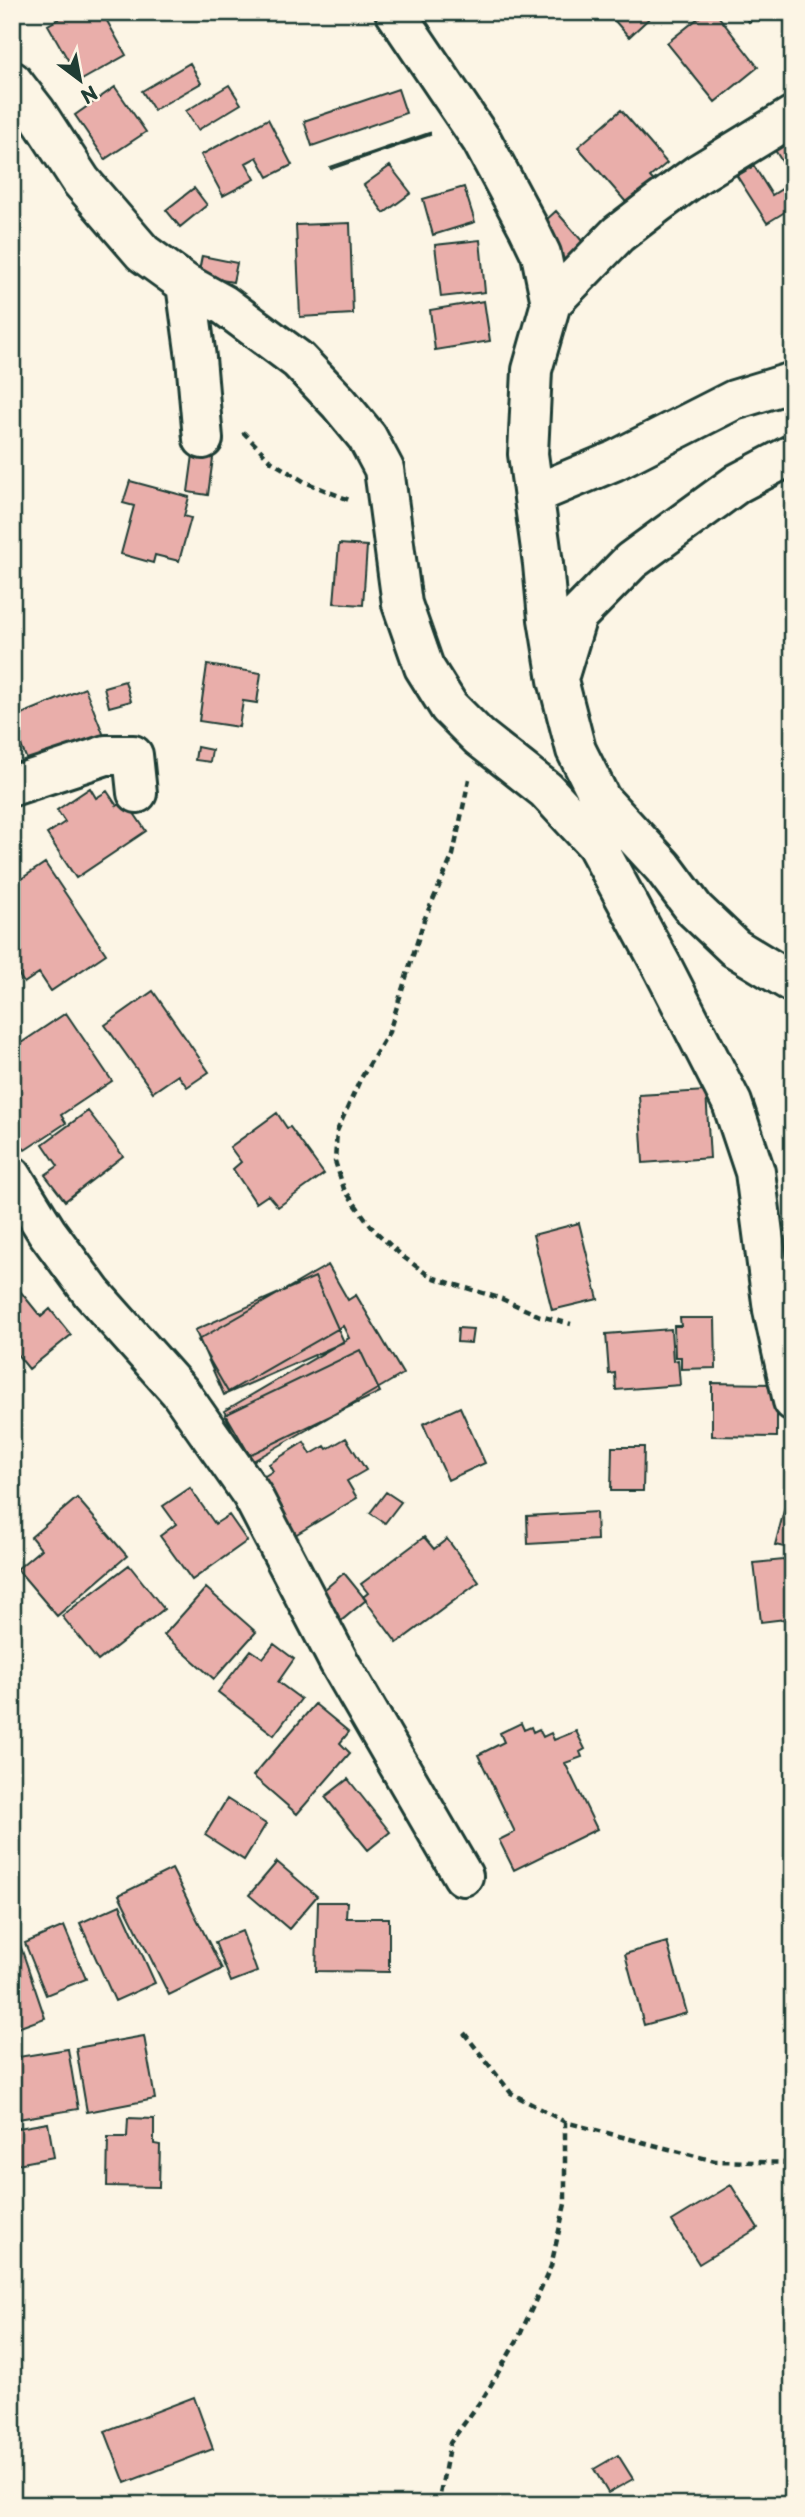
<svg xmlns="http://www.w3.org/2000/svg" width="805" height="2517" font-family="'Playpen Sans',sans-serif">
  <rect width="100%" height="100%" fill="#fcf5e5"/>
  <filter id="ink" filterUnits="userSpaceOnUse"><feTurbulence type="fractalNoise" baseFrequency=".0143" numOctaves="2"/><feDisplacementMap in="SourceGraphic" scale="14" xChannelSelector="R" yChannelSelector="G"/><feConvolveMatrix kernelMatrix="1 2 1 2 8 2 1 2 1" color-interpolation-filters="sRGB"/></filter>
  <g filter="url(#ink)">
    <path fill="#e9aeaa" stroke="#1f3d34" stroke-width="2" d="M71 12H102L126 55 80 81 48 25Z
      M607 12H656L629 37Z
      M706 12H715L758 67 715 102 667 43Z
      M741 12H762L749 22Z
      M190 63 201 83 154 110 142 91Z
      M229 85 241 104 198 130 186 111Z
      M115 87 146 132 105 159 75 115Z
      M398 89 406 113 312 146 304 121Z
      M621 110 667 163 650 177 658 186 632 209 578 147Z
      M268 119 292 165 268 177 257 157 246 163 255 179 223 196 201 155Z
      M429 133 430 135 331 169 330 167Z
      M430 133V135L331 169 330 167Z
      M793 134V179L773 147Z
      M390 166 411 193 384 213 364 185Z
      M754 166 772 195 793 182V207L767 223 737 176Z
      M464 187 475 222 433 235 423 199Z
      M194 188 207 205 180 227 166 210Z
      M556 211 589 249 567 268 534 231Z
      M350 223 353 314 300 317 296 225Z
      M480 240 485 292 441 297 435 245Z
      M202 256 237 263 233 282 198 276Z
      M484 301 490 341 435 350 430 310Z
      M193 455 213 458 208 495 188 492Z
      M130 481 189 497 184 516 191 518 179 561 155 555 153 563 121 554 134 506 123 503Z
      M339 544 367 546 363 605 334 603Z
      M207 665 261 673 257 703 243 701 239 727 199 721Z
      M125 681 131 701 109 707 104 687Z
      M85 688 106 741 32 772 12 724V718Z
      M197 747 212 750 210 762 195 760Z
      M90 788 96 798 107 791 117 806 125 800 146 831 76 878 47 834 65 822 57 810Z
      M45 863 106 954 51 991 39 973 24 983 12 964V885Z
      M153 991 209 1072 187 1087 178 1075 153 1092 105 1025Z
      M66 1013 112 1081 61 1115 66 1123 25 1150 12 1132V1049Z
      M706 1091 710 1158 643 1163 639 1095Z
      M88 1111 123 1156 65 1201 45 1175 58 1166 43 1144Z
      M277 1113 287 1128 290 1127 324 1174 278 1207 268 1195 256 1203 233 1169 241 1162 230 1147Z
      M579 1223 598 1299 552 1310 533 1235Z
      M328 1265 348 1300 356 1295 403 1374 253 1461 224 1411 349 1338 343 1326 228 1392 198 1340Z
      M315 1277 344 1342 224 1395 195 1330Z
      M12 1281 41 1317 50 1309 71 1335 29 1369 12 1348Z
      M680 1318H715L716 1368 681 1369V1357H675L674 1326H681Z
      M458 1328 473 1329 471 1343 457 1342Z
      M671 1329 673 1361 678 1360 680 1385 616 1390 615 1373 609 1374 606 1334Z
      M360 1350 380 1392 245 1457 225 1415Z
      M712 1383 777 1384V1437L712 1436Z
      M460 1407 485 1463 448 1480 423 1424Z
      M346 1438 366 1470 347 1481 357 1498 290 1538 255 1482 273 1471 269 1464 304 1442 311 1454 325 1446 327 1449Z
      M612 1447H644L643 1491H611Z
      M190 1488 215 1524 229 1515 247 1541 192 1580 160 1536 176 1524 163 1506Z
      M386 1492 401 1502 385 1523 370 1513Z
      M77 1498 127 1556 57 1616 17 1569 41 1549 31 1537Z
      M786 1503 793 1505V1549L775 1545Z
      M596 1512 597 1540 528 1544 527 1516Z
      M424 1537 434 1549 447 1539 479 1582 397 1643 363 1597 368 1593 361 1584Z
      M793 1559V1618L761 1622 754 1563Z
      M129 1565 164 1609 98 1661 62 1616Z
      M344 1573 366 1600 335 1626 312 1600Z
      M206 1588 256 1632 214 1679 164 1635Z
      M274 1644 294 1659 278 1682 301 1699 274 1735 218 1692 251 1650 263 1658Z
      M315 1704 349 1732 340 1743 350 1753 297 1814 253 1776Z
      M521 1723 524 1730 531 1727 533 1732 539 1729 543 1737 551 1733 554 1740 576 1731 585 1749 580 1752 582 1757 565 1763 597 1829 514 1870 499 1840 515 1832 478 1755 504 1742 500 1733Z
      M348 1779 390 1832 368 1850 325 1797Z
      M227 1799 266 1824 244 1860 205 1835Z
      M277 1862 317 1896 289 1929 249 1895Z
      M172 1869 222 1969 169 1995 119 1895Z
      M318 1902H347L346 1918H389V1972L316 1971Z
      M120 1905 155 1983 115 2001 80 1923Z
      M13 1924 45 2018 12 2030V1925Z
      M64 1926 86 1979 46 1995 25 1943Z
      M242 1931 257 1972 231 1982 215 1942Z
      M667 1942 687 2013 644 2025 625 1954Z
      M144 2036 155 2099 87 2112 76 2048Z
      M68 2049 78 2109 12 2120V2058Z
      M128 2118 154 2119V2144L160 2145 159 2187 107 2186 108 2137H127Z
      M48 2123 54 2157 12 2165V2129Z
      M731 2185 758 2228 699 2264 672 2221Z
      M194 2397 213 2449 125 2483 105 2431Z
      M618 2455 633 2479 608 2493 594 2469Z"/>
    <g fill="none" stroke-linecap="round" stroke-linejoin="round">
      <g stroke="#1f3d34" stroke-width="44">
        <path id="minor" d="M395 12 482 141 528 227 541 254 551 303
          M12 81 36 112 81 181 143 253 186 284 224 305 298 360 339 403 367 437 384 469 402 604 424 667 449 707 479 737 546 790 596 844
          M793 116 698 174 657 204 618 234 551 303 532 370 528 454 543 564 548 619 558 680 576 750 601 800 596 844 663 968 732 1103 755 1172 773 1310 793 1401
          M186 284 196 358 203 439
          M535 494 614 461 734 400 793 382
          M560 672 577 616 631 561 738 483 793 454
          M12 786 106 755H133L137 793
          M601 800 663 867 695 910 735 948 793 983
          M12 1176 47 1232 92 1293 180 1392 252 1495 339 1662 463 1876"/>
      </g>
      <path stroke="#1f3d34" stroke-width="4.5" stroke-dasharray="7 5" stroke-linecap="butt" d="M243 432 272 462 305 482 349 500
        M469 779 453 855 424 920 389 1032 360 1080 337 1131 335 1161 344 1189 373 1229 402 1256 431 1277 502 1299 540 1316 571 1324
        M464 2033 511 2093 565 2122 715 2161 793 2163
        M438 2505 450 2443 485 2395 519 2337 551 2266 565 2204V2122"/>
      <use href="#minor" stroke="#fcf5e5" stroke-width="38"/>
    </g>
  </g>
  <rect width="805" height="2517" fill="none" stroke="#fcf5e5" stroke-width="42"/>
  <rect x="21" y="21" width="763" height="2475" fill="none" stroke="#1f3d34" stroke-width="2.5" filter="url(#ink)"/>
  <g transform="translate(80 80) rotate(148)" stroke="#fcf5e5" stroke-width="5" paint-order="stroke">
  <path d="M0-5L12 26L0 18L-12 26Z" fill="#1f3d34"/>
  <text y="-10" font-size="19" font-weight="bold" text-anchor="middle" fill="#1f3d34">N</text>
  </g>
</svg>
